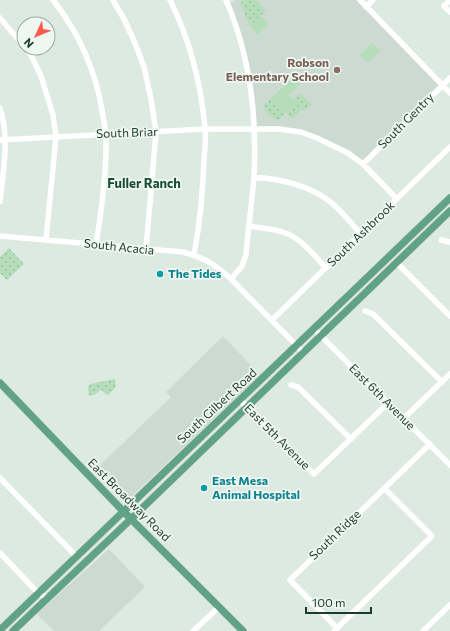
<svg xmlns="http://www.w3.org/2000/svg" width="450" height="631" font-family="Commissioner,sans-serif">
  <defs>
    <pattern id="park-dots" width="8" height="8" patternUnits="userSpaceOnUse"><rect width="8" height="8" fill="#b5ddb9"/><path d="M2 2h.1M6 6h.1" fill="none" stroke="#9bbe9f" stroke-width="1.8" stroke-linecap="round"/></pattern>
  </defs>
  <rect width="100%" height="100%" fill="#ddeae2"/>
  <path fill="#ccdad1" d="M235 0H360L442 85 363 164 348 153 301 132 254 129 251 84 228 5Z
    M223 336 260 375 132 496 128 498 123 497 115 484 96 469 171 397 166 392Z
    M109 549 145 587 99 631H54L37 614Z"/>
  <path fill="url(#park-dots)" d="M244 0H256L266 11 250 26 240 3Z
    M300 93 312 105 304 111 302 109 292 119 286 113 296 103 293 100Z
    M270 99 284 114 278 120C271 117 264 113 264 105Z
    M9 248 24 264 7 280 0 273V257Z
    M115 379 116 387 108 395 101 390 94 395 89 396 88 387 90 384Z"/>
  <path fill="#b5ddb9" d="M261 16 269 24 258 35 250 26Z
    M372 43 380 51 368 63 360 55Z
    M294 77 300 84 289 95 296 103 284 114 270 99Z"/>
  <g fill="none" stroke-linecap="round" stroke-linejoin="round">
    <g stroke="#bcc4c0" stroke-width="8">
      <path id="major" d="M0 383 123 511 243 631
        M0 630 450 198
        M13 631 131 519 450 211"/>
    </g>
    <path stroke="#fff" stroke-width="5.5" d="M53 0C79 33 95 69 102 110 103 118 105 126 106 134 107 170 102 208 96 244
      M113 0 124 19 135 43 144 67 151 99 156 132 146 249
      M170 0C190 40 201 84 205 128 206 138 205 149 204 158 203 191 200 223 194 255
      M226 0C250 55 257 116 254 176 252 203 248 229 246 255L242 266 231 279
      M360 0 450 93
      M450 0 444 6 450 12
      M366 7 373 0
      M0 18 24 46
      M26 48 31 55 41 76 53 115 56 137 46 240
      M0 108C10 139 3 171 0 202
      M0 140 205 129H279L301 132 317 138 348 153 363 164 397 199
      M363 164 450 78
      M254 177C280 179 306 184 328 200 340 209 350 222 360 233
      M249 226C259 228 272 228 283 232 301 238 313 254 326 268
      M0 236 183 252C203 257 216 265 231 279L304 353
      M441 240 450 242
      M397 263 450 316
      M365 311 373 314 442 382
      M272 320 450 147
      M314 329 450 465
      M291 385 298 387 351 439
      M240 400 314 474 388 403
      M404 418 450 374
      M0 478 76 556
      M0 553 38 593 48 598
      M337 628 290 580 430 444
      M193 631 219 607
      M334 631 432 536 384 488
      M423 631 450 605"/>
    <use href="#major" stroke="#5fa286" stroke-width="7"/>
  </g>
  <circle fill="#8d6e63" stroke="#eef7f1" stroke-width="1.5" cx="337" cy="70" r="4"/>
  <g fill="#0f9aa8" stroke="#eef7f1" stroke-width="1.5">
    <circle cx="160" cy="274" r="4"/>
    <circle cx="204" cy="488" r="4"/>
  </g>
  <g text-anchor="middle" stroke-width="3.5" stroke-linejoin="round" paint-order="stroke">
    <g font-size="12" font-weight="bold" fill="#785e54" stroke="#eef7f1" text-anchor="end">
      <text x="329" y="67">Robson<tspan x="329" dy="14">Elementary School</tspan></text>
    </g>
    <g font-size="12" fill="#1e3a2e" stroke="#eef7f1">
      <text transform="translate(406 121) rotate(-45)" y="4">South Gentry</text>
      <text transform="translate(127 133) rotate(-2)" y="4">South Briar</text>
      <text transform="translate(361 234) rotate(-44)" y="4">South Ashbrook</text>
      <text transform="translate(119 247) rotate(6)" y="4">South Acacia</text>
      <text transform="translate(382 397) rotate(45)" y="4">East 6th Avenue</text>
      <text transform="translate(217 406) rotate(-43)" y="4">South Gilbert Road</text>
      <text transform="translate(277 437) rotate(45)" y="4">East 5th Avenue</text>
      <text transform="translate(129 500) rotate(45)" y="4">East Broadway Road</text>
      <text transform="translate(335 535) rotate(-44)" y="4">South Ridge</text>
    </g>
    <g font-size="12" font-weight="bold" fill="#0d838f" stroke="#eef7f1" text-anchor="start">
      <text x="168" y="278">The Tides</text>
      <text x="212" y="485">East Mesa<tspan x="212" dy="14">Animal Hospital</tspan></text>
    </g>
    <g font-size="13" font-weight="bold" fill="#1a4d38" stroke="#eef7f1">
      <text x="144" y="188">Fuller Ranch</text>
    </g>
  </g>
  <g transform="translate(36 36) rotate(226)"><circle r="19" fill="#eef7f1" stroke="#9baba3"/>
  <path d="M0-3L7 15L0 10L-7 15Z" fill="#f95c4d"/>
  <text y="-6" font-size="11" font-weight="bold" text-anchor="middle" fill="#1e3a2e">N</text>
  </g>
  <path d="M306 607v6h65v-6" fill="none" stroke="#1e3a2e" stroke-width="2"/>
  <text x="312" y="607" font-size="12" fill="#1e3a2e" stroke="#eef7f1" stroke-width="3" paint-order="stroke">100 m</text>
</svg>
